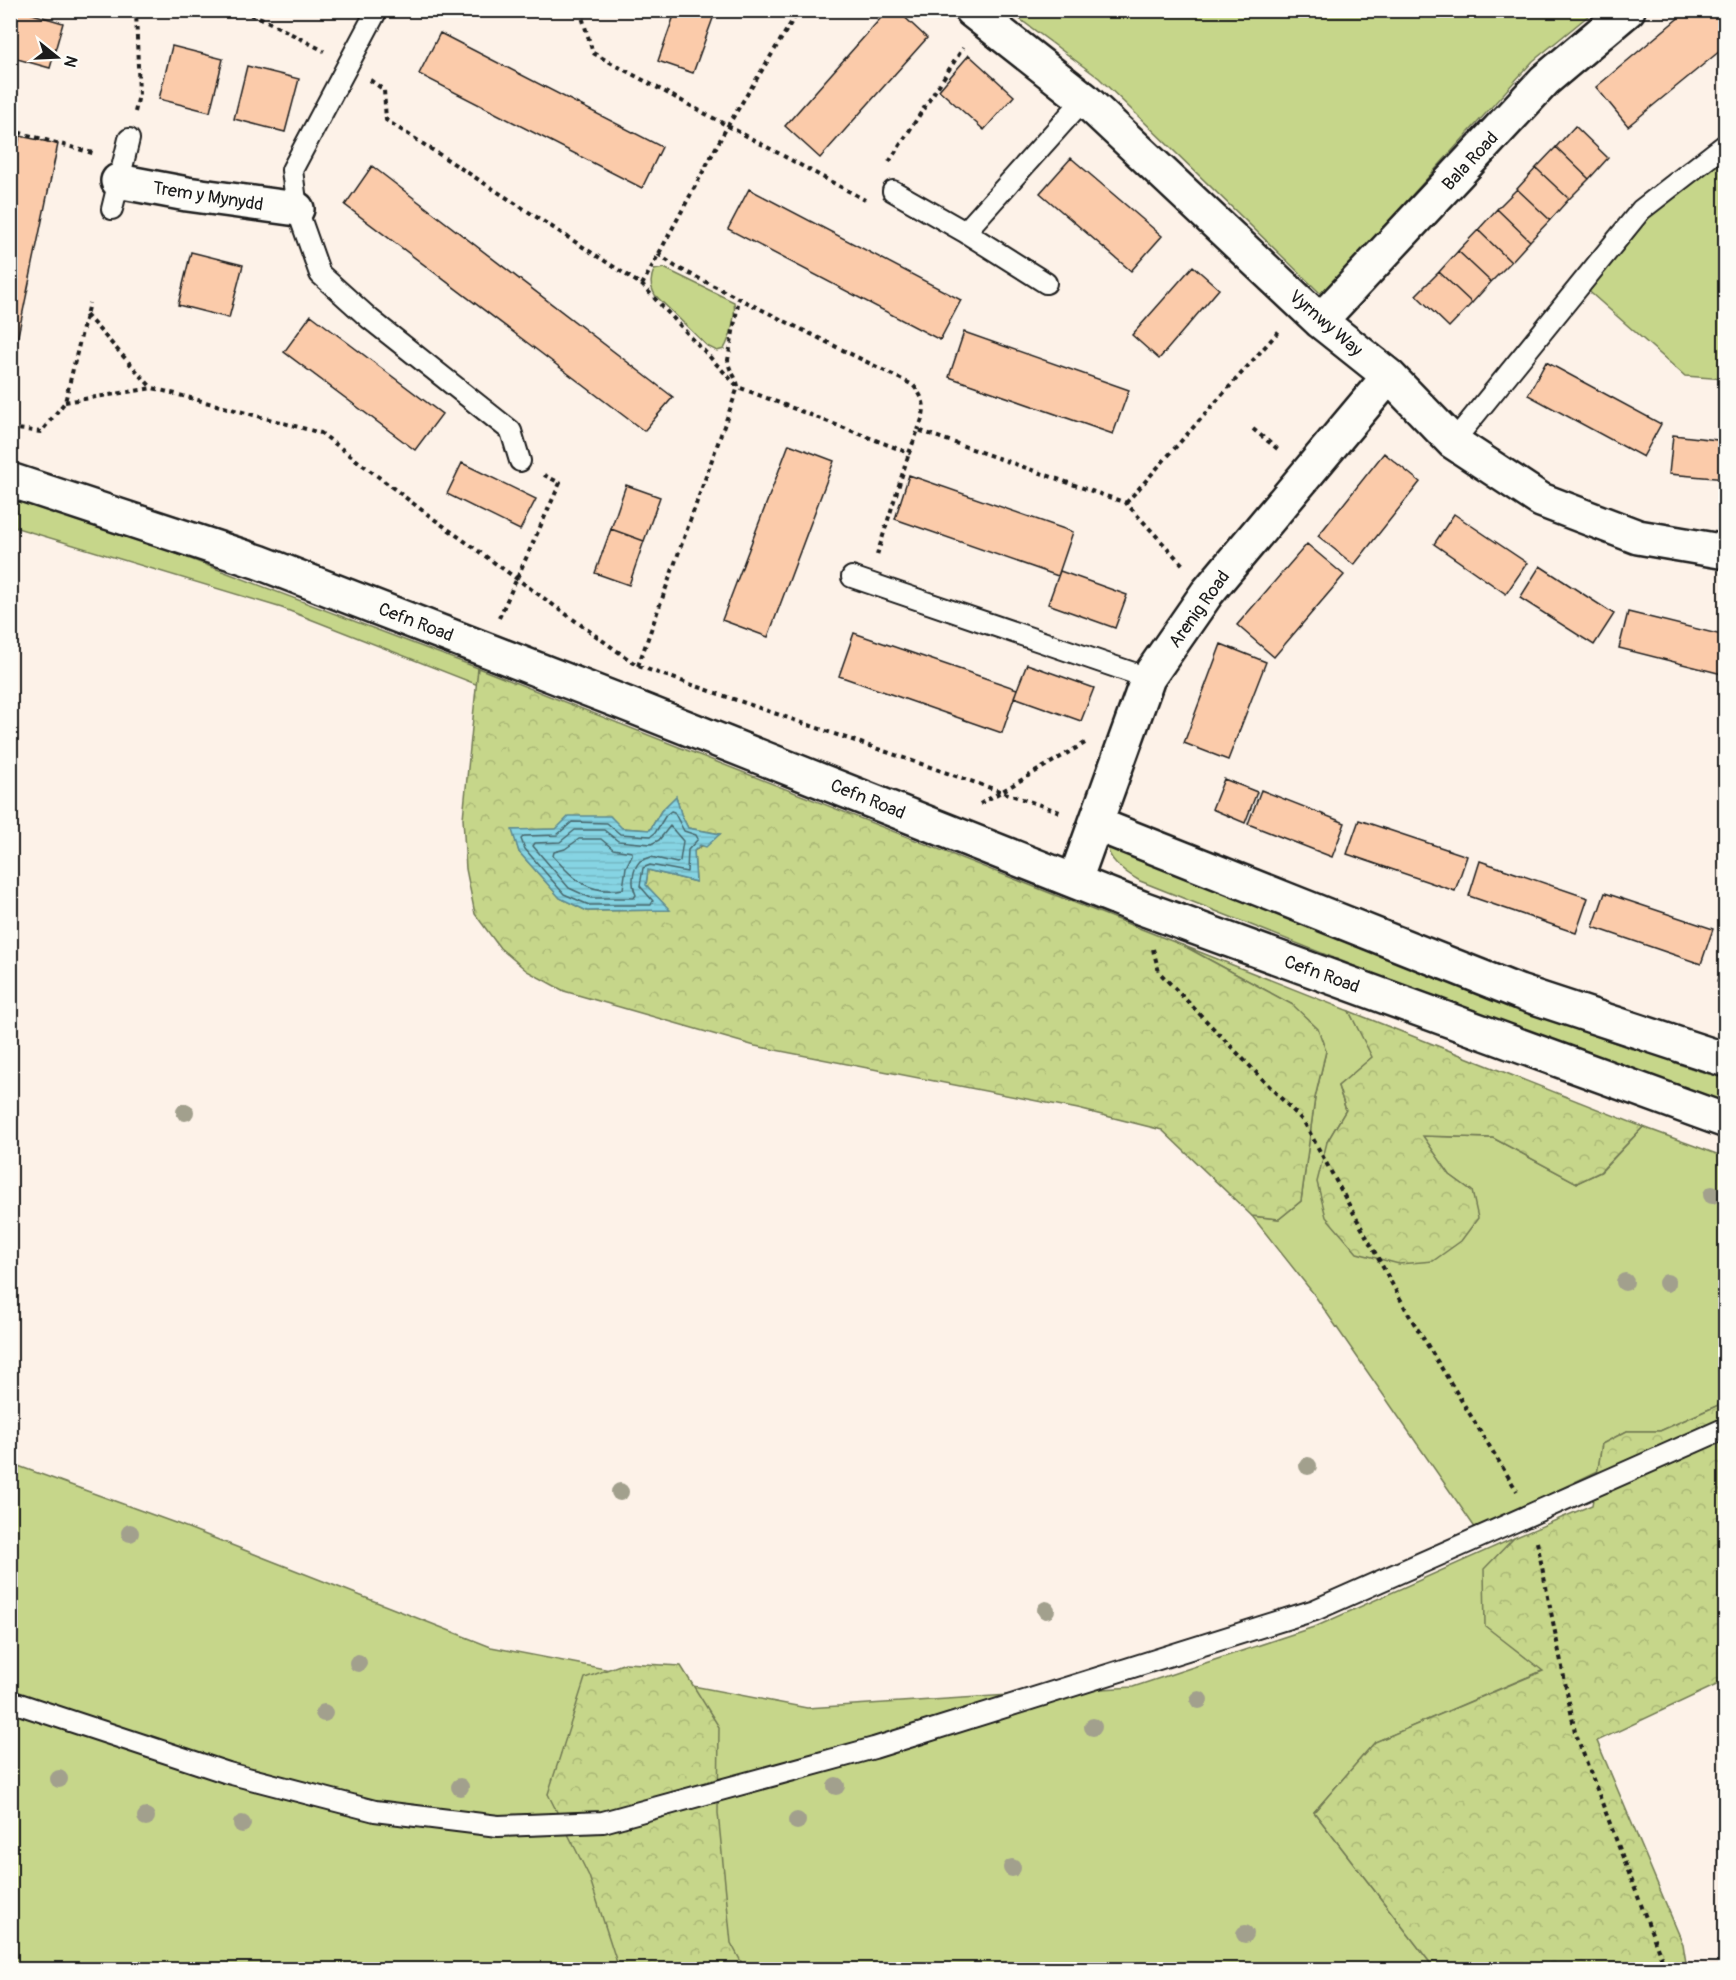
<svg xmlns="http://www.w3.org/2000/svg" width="1736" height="1980" font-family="Pangolin,sans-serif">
  <defs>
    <pattern id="forest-crowns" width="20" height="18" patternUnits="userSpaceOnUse" patternTransform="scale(1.5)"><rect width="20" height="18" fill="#c6d68a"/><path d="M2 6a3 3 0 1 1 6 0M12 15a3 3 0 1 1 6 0" fill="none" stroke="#aab776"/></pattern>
    <pattern id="water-rules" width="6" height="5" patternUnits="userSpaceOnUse" patternTransform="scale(1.5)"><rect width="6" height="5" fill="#86d4e3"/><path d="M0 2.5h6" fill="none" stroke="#73b5c2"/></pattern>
  </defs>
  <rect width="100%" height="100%" fill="#fdf2e8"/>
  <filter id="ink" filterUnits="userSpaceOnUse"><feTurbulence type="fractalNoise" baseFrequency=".0167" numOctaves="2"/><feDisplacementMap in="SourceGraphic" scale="12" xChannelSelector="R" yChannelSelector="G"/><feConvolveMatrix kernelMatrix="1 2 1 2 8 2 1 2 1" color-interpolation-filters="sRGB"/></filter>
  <g filter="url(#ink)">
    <path fill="#c6d68a" stroke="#717953" stroke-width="1.5" d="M1009 11H1594L1533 61 1322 295 1099 78Z
      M1725 153V379L1685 376 1584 287 1649 216Z
      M664 268 734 302C736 315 731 337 724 349L717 351 707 346 655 295C650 286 650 279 654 270Z
      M13 494 75 520 164 549 478 668V685L282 608 17 528V512Z
      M1110 845 1485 996 1632 1049 1661 1043 1672 1047 1675 1063 1709 1074 1712 1065 1725 1070V1109L1440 1000 1140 881C1128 874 1109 862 1108 848Z
      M1182 945 1349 1011 1373 1057 1338 1086 1346 1110 1327 1142 1472 1191 1450 1175 1422 1136 1493 1138 1577 1183 1601 1172 1643 1127 1725 1157V1408L1721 1404 1660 1431H1627L1602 1444 1598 1471 1476 1529 1313 1293 1252 1216 1279 1219 1301 1201 1315 1098 1326 1051 1293 1005Z
      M10 1463 178 1524 491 1647 807 1708 1133 1687 1317 1626 1514 1538 1544 1670 1375 1742 1314 1812 1435 1969H11Z"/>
    <path fill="url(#forest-crowns)" stroke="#717953" stroke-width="1.5" fill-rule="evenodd" d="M11 493 13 494 17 512V528L11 526Z
      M478 668 1182 945 1293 1005 1318 1029 1326 1051 1315 1098 1301 1201 1279 1219 1252 1216 1162 1130 1078 1109 755 1046 564 991 527 971 500 948 475 914 466 869 463 818ZM676 797 681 814 688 828 720 834 694 851 696 882 648 870 646 885 669 910 587 911 560 898 519 852 513 830 622 828 650 830 661 811Z
      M1349 1011 1643 1127 1600 1172 1577 1183 1493 1138 1423 1136 1450 1175 1472 1191 1478 1218 1461 1241 1433 1261 1399 1264 1357 1253 1326 1217 1317 1182 1327 1142 1346 1110 1338 1086 1372 1057Z
      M1721 1404 1725 1408V1681L1597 1741 1683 1944 1687 1969H1435L1314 1812 1375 1742 1543 1671 1485 1626 1484 1569 1514 1538 1592 1505 1602 1444 1627 1431H1660Z
      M625 1663 681 1666 719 1727 718 1813 731 1943 745 1969H619L589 1876 548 1794 585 1678Z"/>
    <path fill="url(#water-rules)" stroke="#5c8a93" stroke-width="1.5" d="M676 796 681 814 688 828 720 834 706 847 700 845 694 851 696 882 648 870 646 885 670 910 587 911 560 898 519 852 512 830 556 829 569 816H610L622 828 650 830 661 811Z"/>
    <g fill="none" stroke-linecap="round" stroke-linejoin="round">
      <path stroke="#46666c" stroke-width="1.5" d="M671 811 674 812 684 831 696 835 698 839 688 850 687 872 650 865 643 868 640 886 653 901 651 905H589L564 894 525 849 521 839 524 836 557 835 572 822 607 823 620 834 651 836 655 833 666 815Z
        M670 826 683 841 680 861 677 863 651 857 640 861C632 870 631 884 636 895L634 898H591L569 888 533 846 535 843 560 842 575 830H604L618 841 651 844 659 840Z
        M579 839H601L613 849 632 852V855L626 867 623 889C589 895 574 880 553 856L554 852 565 849Z"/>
    </g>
    <path fill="#fbcbaa" stroke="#1c1c1c" stroke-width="1.5" d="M10 10H19L63 23 50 68 10 57Z
      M676 10H716L693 73 658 61Z
      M888 10H897L927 38 820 158 785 126Z
      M1688 10H1726V46L1628 126 1596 87Z
      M440 33 662 147 642 188 419 74Z
      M172 46 223 59 210 112 159 99Z
      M969 55 1014 96 984 130 939 90Z
      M247 66 299 79 285 132 234 119Z
      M1575 126 1608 158 1589 179 1556 147Z
      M20 136 58 144 11 369 10 180Z
      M1556 147 1589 179 1569 199 1536 168Z
      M1071 158 1162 236 1131 271 1040 193Z
      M372 166 673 397 644 431 345 205Z
      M1536 168 1569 199 1550 220 1517 189Z
      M749 189 961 300 940 340 728 229Z
      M1517 189 1550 220 1530 241 1497 209Z
      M1497 209 1530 241 1511 262 1478 230Z
      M1478 230 1511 262 1491 282 1458 251Z
      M1458 251 1491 282 1472 303 1439 272Z
      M191 252 243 265 229 318 178 305Z
      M1193 266 1219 289 1159 359 1132 335Z
      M1439 272 1472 303 1449 327 1416 295Z
      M311 315 442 414 415 450 284 352Z
      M964 332 1129 390 1113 434 949 377Z
      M1546 362 1661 424 1643 457 1528 395Z
      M1673 435 1726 441V479L1669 474Z
      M789 444 834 461 768 637 722 620Z
      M1384 453 1420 482 1354 565 1318 536Z
      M462 463 536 499 520 530 447 494Z
      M909 475 1073 532 1058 576 895 519Z
      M626 485 660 497 644 541 611 529Z
      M1454 514 1527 563 1506 594 1434 544Z
      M611 529 644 541 629 585 595 573Z
      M1307 544 1344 575 1274 657 1237 625Z
      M1540 566 1614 614 1594 645 1520 598Z
      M1060 571 1127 595 1115 628 1048 604Z
      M1628 612 1726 636V675L1619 648Z
      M854 633 1017 689 1002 733 839 676Z
      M1221 644 1266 662 1228 760 1184 743Z
      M1027 664 1094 688 1081 721 1014 697Z
      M1224 779 1257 792 1245 823 1212 809Z
      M1261 790 1345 823 1332 857 1248 824Z
      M1359 820 1467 856 1455 891 1347 854Z
      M1480 861 1588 898 1576 933 1469 896Z
      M1605 893 1713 929 1701 964 1593 927Z
      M1726 955V984L1717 981Z"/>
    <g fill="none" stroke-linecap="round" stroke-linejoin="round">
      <g stroke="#1c1c1c" stroke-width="24">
        <path id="service" d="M377 10 292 170 297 209 320 274 370 319 511 431 520 461
          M893 191 965 232 1046 283
          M112 209 129 139
          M965 232 1084 99
          M1453 442 1641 210 1726 144
          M852 577 1148 678
          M10 1701 228 1773 375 1811 498 1826 603 1822 874 1748 1315 1610 1726 1428"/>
      </g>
      <g stroke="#1c1c1c" stroke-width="38">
        <path id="minor" d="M971 10 1084 99 1320 321 1389 376 1453 442 1541 500 1638 537 1726 552
          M118 181 187 194 297 209
          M1320 321 1545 80 1628 10
          M1096 824 1519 992 1726 1060
          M1075 880 1148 678 1207 593 1389 376"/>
      </g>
      <g stroke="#1c1c1c" stroke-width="38">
        <path id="tertiary" d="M10 480 259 562 624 703 1142 908 1726 1121"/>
      </g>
      <path stroke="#1c1c1c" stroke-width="4" stroke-dasharray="4.5 4.5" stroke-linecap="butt" d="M233 10 261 18 324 51
        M580 10 593 53 865 200
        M370 80 384 90 386 120 642 285 738 387 909 453 918 430 1126 503 1183 565
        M135 112 139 95 136 10
        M10 130 96 154
        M889 162 963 48
        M658 254 676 267 913 385C927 402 926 410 918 430
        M642 285 727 127 799 10
        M86 315 152 388
        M65 402 153 388 321 433 431 517 638 666 1063 813
        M10 428 41 432 65 402 89 303
        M1253 429 1280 451
        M1126 503 1279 331
        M877 555 909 453
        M499 618 560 483 544 475
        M638 666 738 387C737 376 729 373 728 360L739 298
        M980 804 1085 743
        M1153 949 1159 972 1304 1122 1409 1315 1517 1491
        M1537 1542 1575 1732 1666 1970"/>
      <use href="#service" stroke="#fdfcf7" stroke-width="20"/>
      <use href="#minor" stroke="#fdfcf7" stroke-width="33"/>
      <use href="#tertiary" stroke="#fdfcf7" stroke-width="33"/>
    </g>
    <g fill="#a2a08d">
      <circle cx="185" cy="1112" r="9"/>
      <circle cx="1712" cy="1195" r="9"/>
      <circle cx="1625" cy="1282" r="9"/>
      <circle cx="1667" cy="1283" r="9"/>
      <circle cx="1308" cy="1466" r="9"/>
      <circle cx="620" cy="1492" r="9"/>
      <circle cx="130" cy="1533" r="9"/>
      <circle cx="1046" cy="1610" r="9"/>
      <circle cx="358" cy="1663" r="9"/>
      <circle cx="1199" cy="1700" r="9"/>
      <circle cx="324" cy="1713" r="9"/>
      <circle cx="1093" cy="1727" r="9"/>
      <circle cx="59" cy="1779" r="9"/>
      <circle cx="836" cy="1786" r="9"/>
      <circle cx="460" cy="1787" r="9"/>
      <circle cx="146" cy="1817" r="9"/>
      <circle cx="797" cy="1821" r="9"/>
      <circle cx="242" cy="1824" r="9"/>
      <circle cx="1012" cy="1868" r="9"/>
      <circle cx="1245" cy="1934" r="9"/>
    </g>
  </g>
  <g text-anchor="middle" stroke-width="5" stroke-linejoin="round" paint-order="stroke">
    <g font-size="18" fill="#1c1c1c" stroke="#fdfcf7">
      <text transform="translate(1470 161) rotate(-47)" y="6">Bala Road</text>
      <text transform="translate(208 196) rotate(9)" y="6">Trem y Mynydd</text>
      <text transform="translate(1326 323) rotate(41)" y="6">Vyrnwy Way</text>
      <text transform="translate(1199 609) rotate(-54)" y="6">Arenig Road</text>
      <text transform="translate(416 622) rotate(21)" y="6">Cefn Road</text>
      <text transform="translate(868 799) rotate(22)" y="6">Cefn Road</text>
      <text transform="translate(1322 974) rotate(20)" y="6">Cefn Road</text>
    </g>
  </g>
  <rect width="1736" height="1980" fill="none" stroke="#fdfcf7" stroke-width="36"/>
  <rect x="18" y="18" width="1700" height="1944" fill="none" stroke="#1c1c1c" stroke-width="2" filter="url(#ink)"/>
  <g transform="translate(57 57) rotate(108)" stroke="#fdfcf7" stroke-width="4.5" paint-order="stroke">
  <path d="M0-4.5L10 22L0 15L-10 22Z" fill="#1c1c1c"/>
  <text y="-9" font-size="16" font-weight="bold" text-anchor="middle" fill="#1c1c1c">N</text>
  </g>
</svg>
